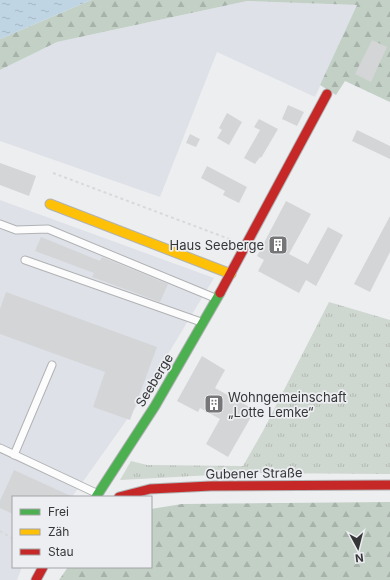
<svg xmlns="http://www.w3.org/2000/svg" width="390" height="580" font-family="Inter,sans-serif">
  <defs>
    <pattern id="grass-tufts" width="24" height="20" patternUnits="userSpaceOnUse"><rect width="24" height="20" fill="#ced7d0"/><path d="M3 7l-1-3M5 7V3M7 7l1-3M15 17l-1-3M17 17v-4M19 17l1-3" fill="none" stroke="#b2b9b3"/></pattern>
    <pattern id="forest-firs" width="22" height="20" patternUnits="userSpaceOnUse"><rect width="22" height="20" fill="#c2d0c5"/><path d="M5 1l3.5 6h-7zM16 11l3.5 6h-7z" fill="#a7b3aa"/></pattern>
    <pattern id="water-ripples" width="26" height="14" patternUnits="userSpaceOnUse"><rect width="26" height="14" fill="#c0d5e4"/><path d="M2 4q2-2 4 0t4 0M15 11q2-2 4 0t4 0" fill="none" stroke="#a6b7c4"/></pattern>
  </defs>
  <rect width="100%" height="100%" fill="#edeef0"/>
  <path fill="#dee1e8" d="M247 1 357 5 315 97 217 52 160 197 0 141V70L57 42Z
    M0 200 214 278 136 407 72 497H13V567H22L17 580H0Z"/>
  <path fill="url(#grass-tufts)" d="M329 302 390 320V474L249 473 120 480 131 461 147 465 243 466 263 431Z"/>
  <path fill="url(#forest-firs)" d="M91 0H390V102L345 81 336 95 320 85 357 5 247 1 57 42 0 70V39Z
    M390 502V580H59L68 567H151V509L182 504Z"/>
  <path fill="url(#water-ripples)" d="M0 0H91L0 39Z"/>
  <path fill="#d4d5d6" d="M372 40 387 47 371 82 355 74Z
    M288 105 304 112 297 126 282 119Z
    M227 113 242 122 229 145 217 138 222 130 219 128Z
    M259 119 278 129 261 158 260 157 255 164 244 158 260 130 254 127Z
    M357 130 390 146V159L352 141Z
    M190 134 200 139 196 147 186 143Z
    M0 163 36 176 29 196 0 185Z
    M207 166 247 187 239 203 223 195 225 191 201 178Z
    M286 201 311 214 289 254 308 264 328 227 343 235 316 286 306 280 299 293 258 271 264 260 257 256Z
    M390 216V252L370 292 354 284Z
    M41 237 100 261 102 257 168 284 160 302 92 277 94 273 35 251Z
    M6 292 157 347 130 420 93 407 105 372 0 334V309Z
    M202 356 225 370 215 388 255 410 228 457 206 444 220 419 200 408 198 412 177 401Z
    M14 470 73 497H13V514L0 508V501Z"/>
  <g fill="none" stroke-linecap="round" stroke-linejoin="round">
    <g stroke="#b0b2b3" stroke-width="9">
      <path id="lane" d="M0 224 16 230 48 229 215 298
        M25 260 201 322
        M0 448 96 493
        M14 455 52 365"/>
    </g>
    <g stroke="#b0b2b3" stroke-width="11">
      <path id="fast" d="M96 497 155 406 220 293"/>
    </g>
    <g stroke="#b0b2b3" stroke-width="11">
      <path id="slow" d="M50 204 231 274"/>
    </g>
    <g stroke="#b0b2b3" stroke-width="11">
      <path id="jam" d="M220 293 327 94
        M119 497 150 489 211 486 390 485
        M36 580 43 567"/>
    </g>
    <path stroke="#d9d9da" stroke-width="2" stroke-dasharray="3 3" stroke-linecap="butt" d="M53 173 232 240
      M0 531 13 539"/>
    <use href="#lane" stroke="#fcfcfd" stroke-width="7"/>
    <use href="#fast" stroke="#4caf50" stroke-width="9"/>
    <use href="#slow" stroke="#ffc107" stroke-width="9"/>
    <use href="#jam" stroke="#c62828" stroke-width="9"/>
  </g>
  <defs>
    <g id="building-square" transform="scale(1)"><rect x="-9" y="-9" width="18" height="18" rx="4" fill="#767678" stroke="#eceef1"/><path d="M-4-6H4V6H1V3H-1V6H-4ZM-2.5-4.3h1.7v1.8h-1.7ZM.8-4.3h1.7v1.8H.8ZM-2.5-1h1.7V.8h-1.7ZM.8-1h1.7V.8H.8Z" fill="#fff"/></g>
  </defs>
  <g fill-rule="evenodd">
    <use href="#building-square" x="278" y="245"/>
    <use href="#building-square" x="214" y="404"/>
  </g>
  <g text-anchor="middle" stroke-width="3.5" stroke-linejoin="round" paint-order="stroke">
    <g font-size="13" fill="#363638" stroke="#eceef1" text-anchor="end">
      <text x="264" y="250">Haus Seeberge</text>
      <text x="228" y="402" text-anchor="start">Wohngemeinschaft<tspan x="228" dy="15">„Lotte Lemke“</tspan></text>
    </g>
    <g font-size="13" fill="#363638" stroke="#eceef1">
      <text transform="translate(154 380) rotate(-59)" y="5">Seeberge</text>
      <text transform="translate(254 473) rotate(-1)" y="5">Gubener Straße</text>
    </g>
  </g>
  <rect x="12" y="496" width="140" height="72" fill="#eceef1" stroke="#a3a4a7"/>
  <rect x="20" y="509" width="20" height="6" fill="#4caf50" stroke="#a3a4a7"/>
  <text x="48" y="516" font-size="12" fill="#363638">Frei</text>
  <rect x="20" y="529" width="20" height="6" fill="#ffc107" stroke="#a3a4a7"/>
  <text x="48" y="536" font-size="12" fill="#363638">Zäh</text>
  <rect x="20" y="549" width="20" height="6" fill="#c62828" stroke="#a3a4a7"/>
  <text x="48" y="556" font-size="12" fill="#363638">Stau</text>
  <g transform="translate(358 548) rotate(173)" stroke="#eceef1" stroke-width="3" paint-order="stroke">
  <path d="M0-3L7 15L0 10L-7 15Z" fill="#363638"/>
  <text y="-6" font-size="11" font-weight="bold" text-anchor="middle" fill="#363638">N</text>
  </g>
</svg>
